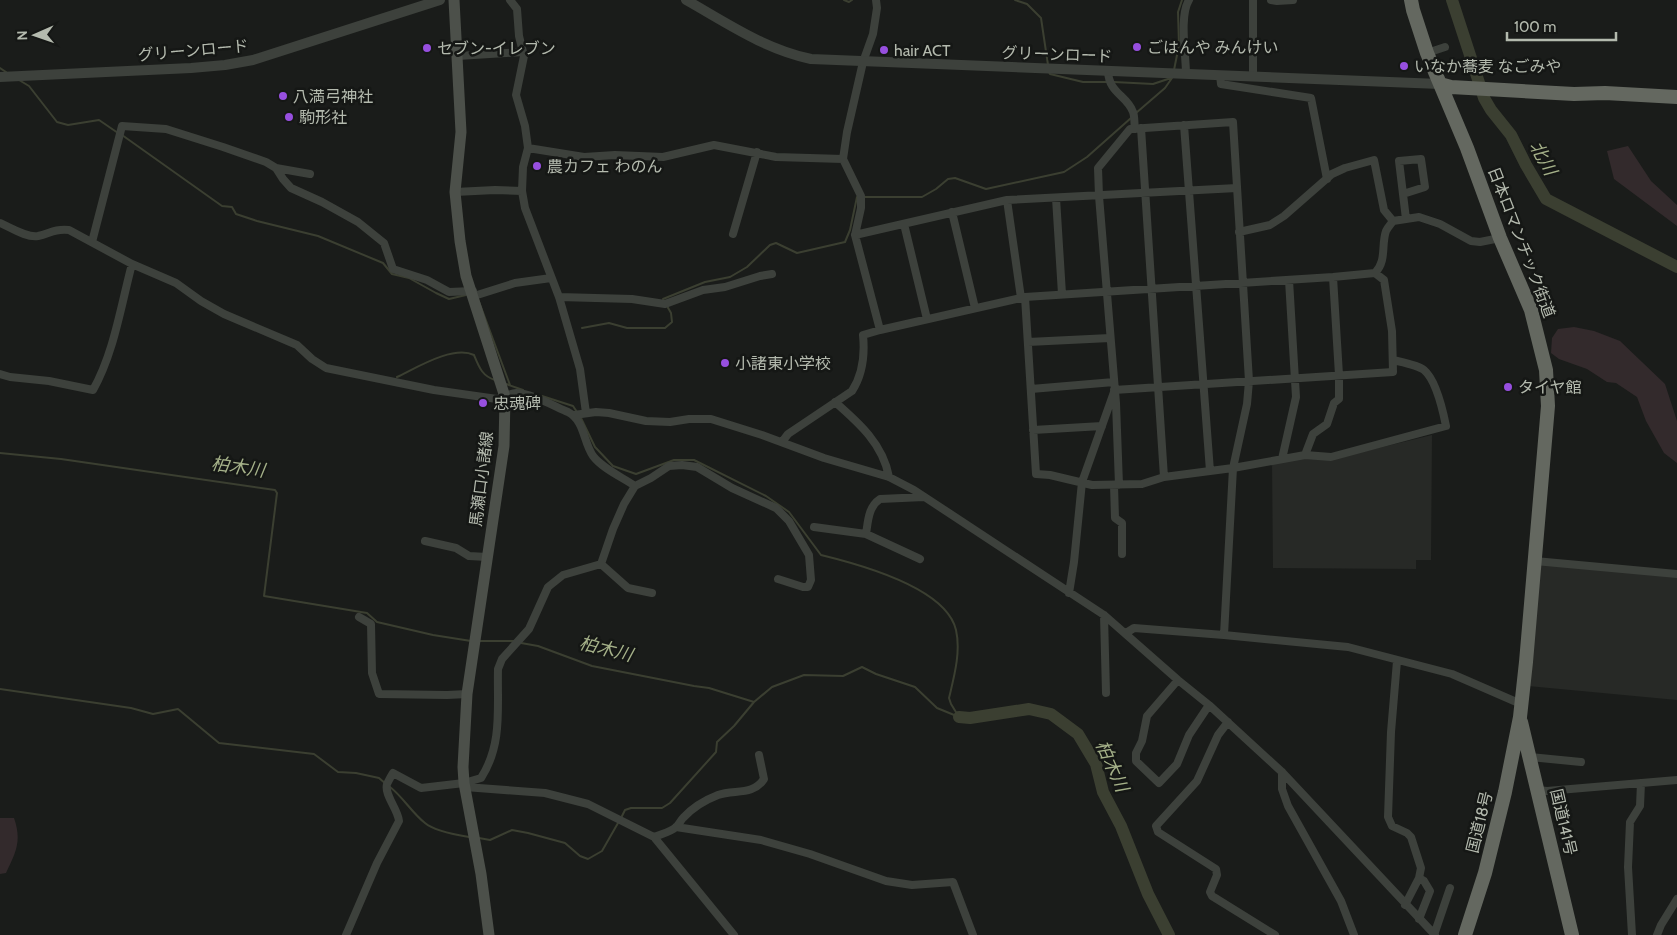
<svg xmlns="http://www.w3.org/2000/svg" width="1677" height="935" font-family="Cabin,'Noto Sans JP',sans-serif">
  <rect width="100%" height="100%" fill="#1a1c1a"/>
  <path fill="#272926" d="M1432 435 1431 560H1416V569L1273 568 1272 463 1299 458 1333 459Z
    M1540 563 1677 576V700L1528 686Z"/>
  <path fill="#332a2c" d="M1628 146 1651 181 1677 205V226L1614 179 1607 151Z
    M1574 327 1594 331 1620 341 1665 384 1677 421V463L1664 453 1646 421 1637 397 1616 383 1607 382 1587 369 1559 359 1551 353 1552 338 1558 329Z
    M0 818H14C22 841 16 852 6 873L0 874Z"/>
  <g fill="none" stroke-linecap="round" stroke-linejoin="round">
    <path stroke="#3b3f31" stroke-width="2" d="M844 0 849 2 852 0
      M1015 0 1027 4 1041 18 1048 65
      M0 68 6 72
      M1174 70 1179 45 1178 12 1182 0
      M1049 72 1050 74 1083 82H1107
      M19 80 29 86 57 122 68 125 99 120 118 133
      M1114 82 1153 84 1171 78
      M1136 113 1165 88 1172 78
      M122 135 222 206 232 207 236 214 257 221 318 236 383 263 392 274 409 278 436 293 449 299 466 295
      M864 197H922L936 189 948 179 955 178 986 189 1064 172 1087 157 1131 118
      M478 299 510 385
      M665 302 663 299 705 282 730 277 747 267 770 245 776 243 797 253 845 242 850 230 857 197H860
      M582 328 609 323 627 328H665L672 322 671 313 667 306
      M397 377C416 368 453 345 474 355 479 367 482 376 495 380
      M506 384 523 390
      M542 396 573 406 577 412
      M580 416 595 447 613 466 636 474 674 460H694L766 496 789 512 821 555C858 564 946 587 956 630 961 652 954 677 949 698L951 704 959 717
      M0 453 61 459 275 490 277 493 264 596 367 613 377 622 433 635 471 641
      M479 641H514
      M521 643 538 646 592 666 694 686 709 688 754 702 772 687 804 675 843 676 862 667 876 674 915 687 937 708 959 717
      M0 689 131 708 153 714 178 709 219 743 314 754 338 772 356 773 379 778 386 784
      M390 787C403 797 412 813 425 823 434 831 457 835 469 837
      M621 818 625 810 631 808H662L670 803 716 752 717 742 734 726 754 702
      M479 838 490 840 512 830 528 833 565 843 580 856 588 859 602 851 618 823"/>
    <path stroke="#3b3f31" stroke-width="12" d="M1452 0 1484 98 1491 110 1511 135 1526 165 1546 199 1677 267
      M959 717 970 718 1029 709 1051 714 1078 734 1096 764 1103 792 1121 826 1148 894 1169 935"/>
    <path stroke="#3d413c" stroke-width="8" d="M510 0 517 9 519 36 524 56 516 95 525 126 528 148 523 167 522 191 525 208 559 297 580 369 586 413
      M876 0 877 8 873 34 863 62 847 132 843 159 861 196V208L855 235 880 330
      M1253 0V77
      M1271 0 1277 1 1293 0
      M1427 53 1445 47
      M458 56 523 52
      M1108 71C1109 94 1127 95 1133 112 1135 117 1134 124 1135 129
      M1186 74C1186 55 1179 16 1189 0
      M1220 75 1221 84 1311 98 1327 179
      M1184 125 1210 471
      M1141 128 1164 477
      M528 148 584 157 615 155 663 157 714 145 776 157 843 159
      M276 168 283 179 291 188 322 202 358 222 384 243 393 269 427 280 449 292 473 291
      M455 192 495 190 522 191
      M1403 194 1425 187 1421 159 1399 161 1406 219
      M1056 198 1062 294
      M1007 200 1021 298
      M952 212 975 308
      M1393 221 1419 217 1440 224 1471 241 1480 242 1500 238
      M0 223C10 227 26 238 38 236 51 233 53 229 69 230L132 264 176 283 201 301 224 314 297 345 312 359 326 368 434 390 497 399C503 398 510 393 516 393 531 393 554 406 568 412 585 421 583 442 593 456 603 469 622 477 635 486
      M904 224 927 319
      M1239 232 1270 225 1284 216 1332 174 1345 168 1374 160 1384 210 1393 221
      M733 234 757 152
      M855 235 1007 200 1237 188
      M92 242 122 126 166 129 223 147 266 162 276 168 310 174
      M474 296 515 283 551 278
      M559 297 632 299 665 304 703 290 725 287 760 276 772 274
      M1025 297 1036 474 1050 475 1092 485 1142 484 1164 477 1233 468 1305 455 1313 434 1327 424 1334 403 1339 399V375L1333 277
      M1028 342 1110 338
      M0 374 10 377 49 381 93 390C114 353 121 305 132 264
      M1031 389 1114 382
      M1114 390 1393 372 1392 331 1384 280 1375 273
      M835 402C859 423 883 444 889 477
      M574 415 596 412 609 413 646 421 670 422 689 419H711L762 435 824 458 889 477 914 490 1104 615 1178 680 1209 705 1282 772 1435 935
      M1033 430 1102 426
      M782 442 788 434 852 391C863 374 865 355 863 335L880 330 1025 297 1333 277 1375 273C1387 261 1381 245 1386 231 1388 227 1391 224 1393 221
      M1305 455 1331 457 1446 426C1443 411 1436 380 1424 370 1418 365 1401 362 1393 360
      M1282 459 1296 397 1289 280
      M1114 485 1115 518 1122 523V554
      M1119 485 1116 403 1099 196 1098 168 1130 129 1233 122 1249 381 1247 404 1233 468 1224 635
      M814 527 866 534 920 559
      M866 534C868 522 868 507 880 499L924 497
      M425 541 456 548 469 556 487 557
      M1535 561 1677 574
      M601 564 628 588 652 593
      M1069 593 1074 562 1082 482 1114 392
      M1104 615 1106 693
      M359 617 371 624 372 673 379 694 447 695 467 694
      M1126 633 1134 628 1224 635 1348 647 1452 674 1521 704
      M1397 661 1391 732 1388 817 1392 826 1407 833 1411 837 1421 868 1419 878 1405 905
      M1178 680 1147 716 1142 741 1136 753V761L1159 783 1177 764 1189 735 1209 705
      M1228 722 1218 735 1197 781 1156 826 1158 832 1216 869 1217 875 1210 892 1212 896 1275 935
      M1530 757 1581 762
      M1282 772V789L1288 806 1341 901 1354 935
      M465 787 545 793 588 804 654 837 734 935
      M1538 790 1547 791 1677 780
      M676 827 761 840 810 854 886 881 912 885 953 882 973 935
      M654 837C661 834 671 832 676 827 679 825 680 821 683 818 693 807 705 800 718 795 734 789 753 796 764 779L759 755
      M1419 878 1424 881 1430 891 1419 919
      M346 935 377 863 399 821C398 809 384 795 387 784 389 780 391 776 393 773L421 788 464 783 481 778C503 744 497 707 498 669L502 659 529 629 548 587 563 575 601 564 613 529 624 504 635 486 651 478 669 466 682 465 697 467 732 488 776 508 789 521 809 555 811 580 808 587H803L778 579
      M1434 935 1450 888
      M1632 935 1628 867 1630 822 1640 806 1641 783
      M1657 935 1661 925 1677 899"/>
    <path stroke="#3d413c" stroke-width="10" d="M686 0C727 23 764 49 811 59L1440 84
      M0 77 191 68 225 65 253 60 440 0"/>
    <path stroke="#4c504a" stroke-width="11" d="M454 0 461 132 455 192 460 241 466 276 505 397 504 446 467 694 463 767 464 783 481 874 489 935"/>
    <path stroke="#646860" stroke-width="14" d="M1411 0 1413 10 1427 53 1467 148 1500 238 1531 310 1546 370 1548 406 1526 662 1520 717 1505 792 1485 873 1465 935
      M1440 84 1451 87 1574 94 1605 93 1677 97
      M1521 722 1572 935"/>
  </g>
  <g fill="#974fdf" stroke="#151715" stroke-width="2">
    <circle cx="1137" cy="47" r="5"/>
    <circle cx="427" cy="48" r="5"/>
    <circle cx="884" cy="50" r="5"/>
    <circle cx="1404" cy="66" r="5"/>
    <circle cx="283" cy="96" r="5"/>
    <circle cx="289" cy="117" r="5"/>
    <circle cx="537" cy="166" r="5"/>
    <circle cx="725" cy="363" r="5"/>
    <circle cx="1508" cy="387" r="5"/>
    <circle cx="483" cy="403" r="5"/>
  </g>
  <g text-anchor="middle" stroke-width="5" stroke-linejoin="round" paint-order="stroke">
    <g font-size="16" fill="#b4baae" stroke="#151715" text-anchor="start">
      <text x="1147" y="53">ごはんや みんけい</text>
      <text x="437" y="54">セブン-イレブン</text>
      <text x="894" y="56">hair ACT</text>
      <text x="1414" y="72">いなか蕎麦 なごみや</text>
      <text x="293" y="102">八満弓神社</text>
      <text x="299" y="123">駒形社</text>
      <text x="547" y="172">農カフェ わのん</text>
      <text x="735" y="369">小諸東小学校</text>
      <text x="1518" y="393">タイヤ館</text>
      <text x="493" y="409">忠魂碑</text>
    </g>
    <g font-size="16" fill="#b4baae" stroke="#151715">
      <text transform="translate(193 50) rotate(-5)" y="6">グリーンロード</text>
      <text transform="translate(1057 54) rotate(2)" y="6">グリーンロード</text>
      <text transform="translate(1522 242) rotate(69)" y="6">日本ロマンチック街道</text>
      <text transform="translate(481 479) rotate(-83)" y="6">馬瀬口小諸線</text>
      <text transform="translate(1479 822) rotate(-76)" y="6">国道18号</text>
      <text transform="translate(1564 822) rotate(77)" y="6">国道141号</text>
    </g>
    <g font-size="18" font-style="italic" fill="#a5b189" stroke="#151715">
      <text transform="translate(1543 158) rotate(61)" y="6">北川</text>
      <text transform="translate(238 467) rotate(8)" y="6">柏木川</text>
      <text transform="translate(606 649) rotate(14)" y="6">柏木川</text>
      <text transform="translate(1112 766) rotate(66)" y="6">柏木川</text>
    </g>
  </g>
  <g transform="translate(35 35) rotate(268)" stroke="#151715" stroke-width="4" paint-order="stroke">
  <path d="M0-4L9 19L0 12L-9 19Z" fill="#b4baae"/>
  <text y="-8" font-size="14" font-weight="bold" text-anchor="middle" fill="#b4baae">N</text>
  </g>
  <path d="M1507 32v8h109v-8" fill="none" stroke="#b4baae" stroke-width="2.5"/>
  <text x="1514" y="32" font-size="15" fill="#b4baae" stroke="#151715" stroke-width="4" paint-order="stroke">100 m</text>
</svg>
